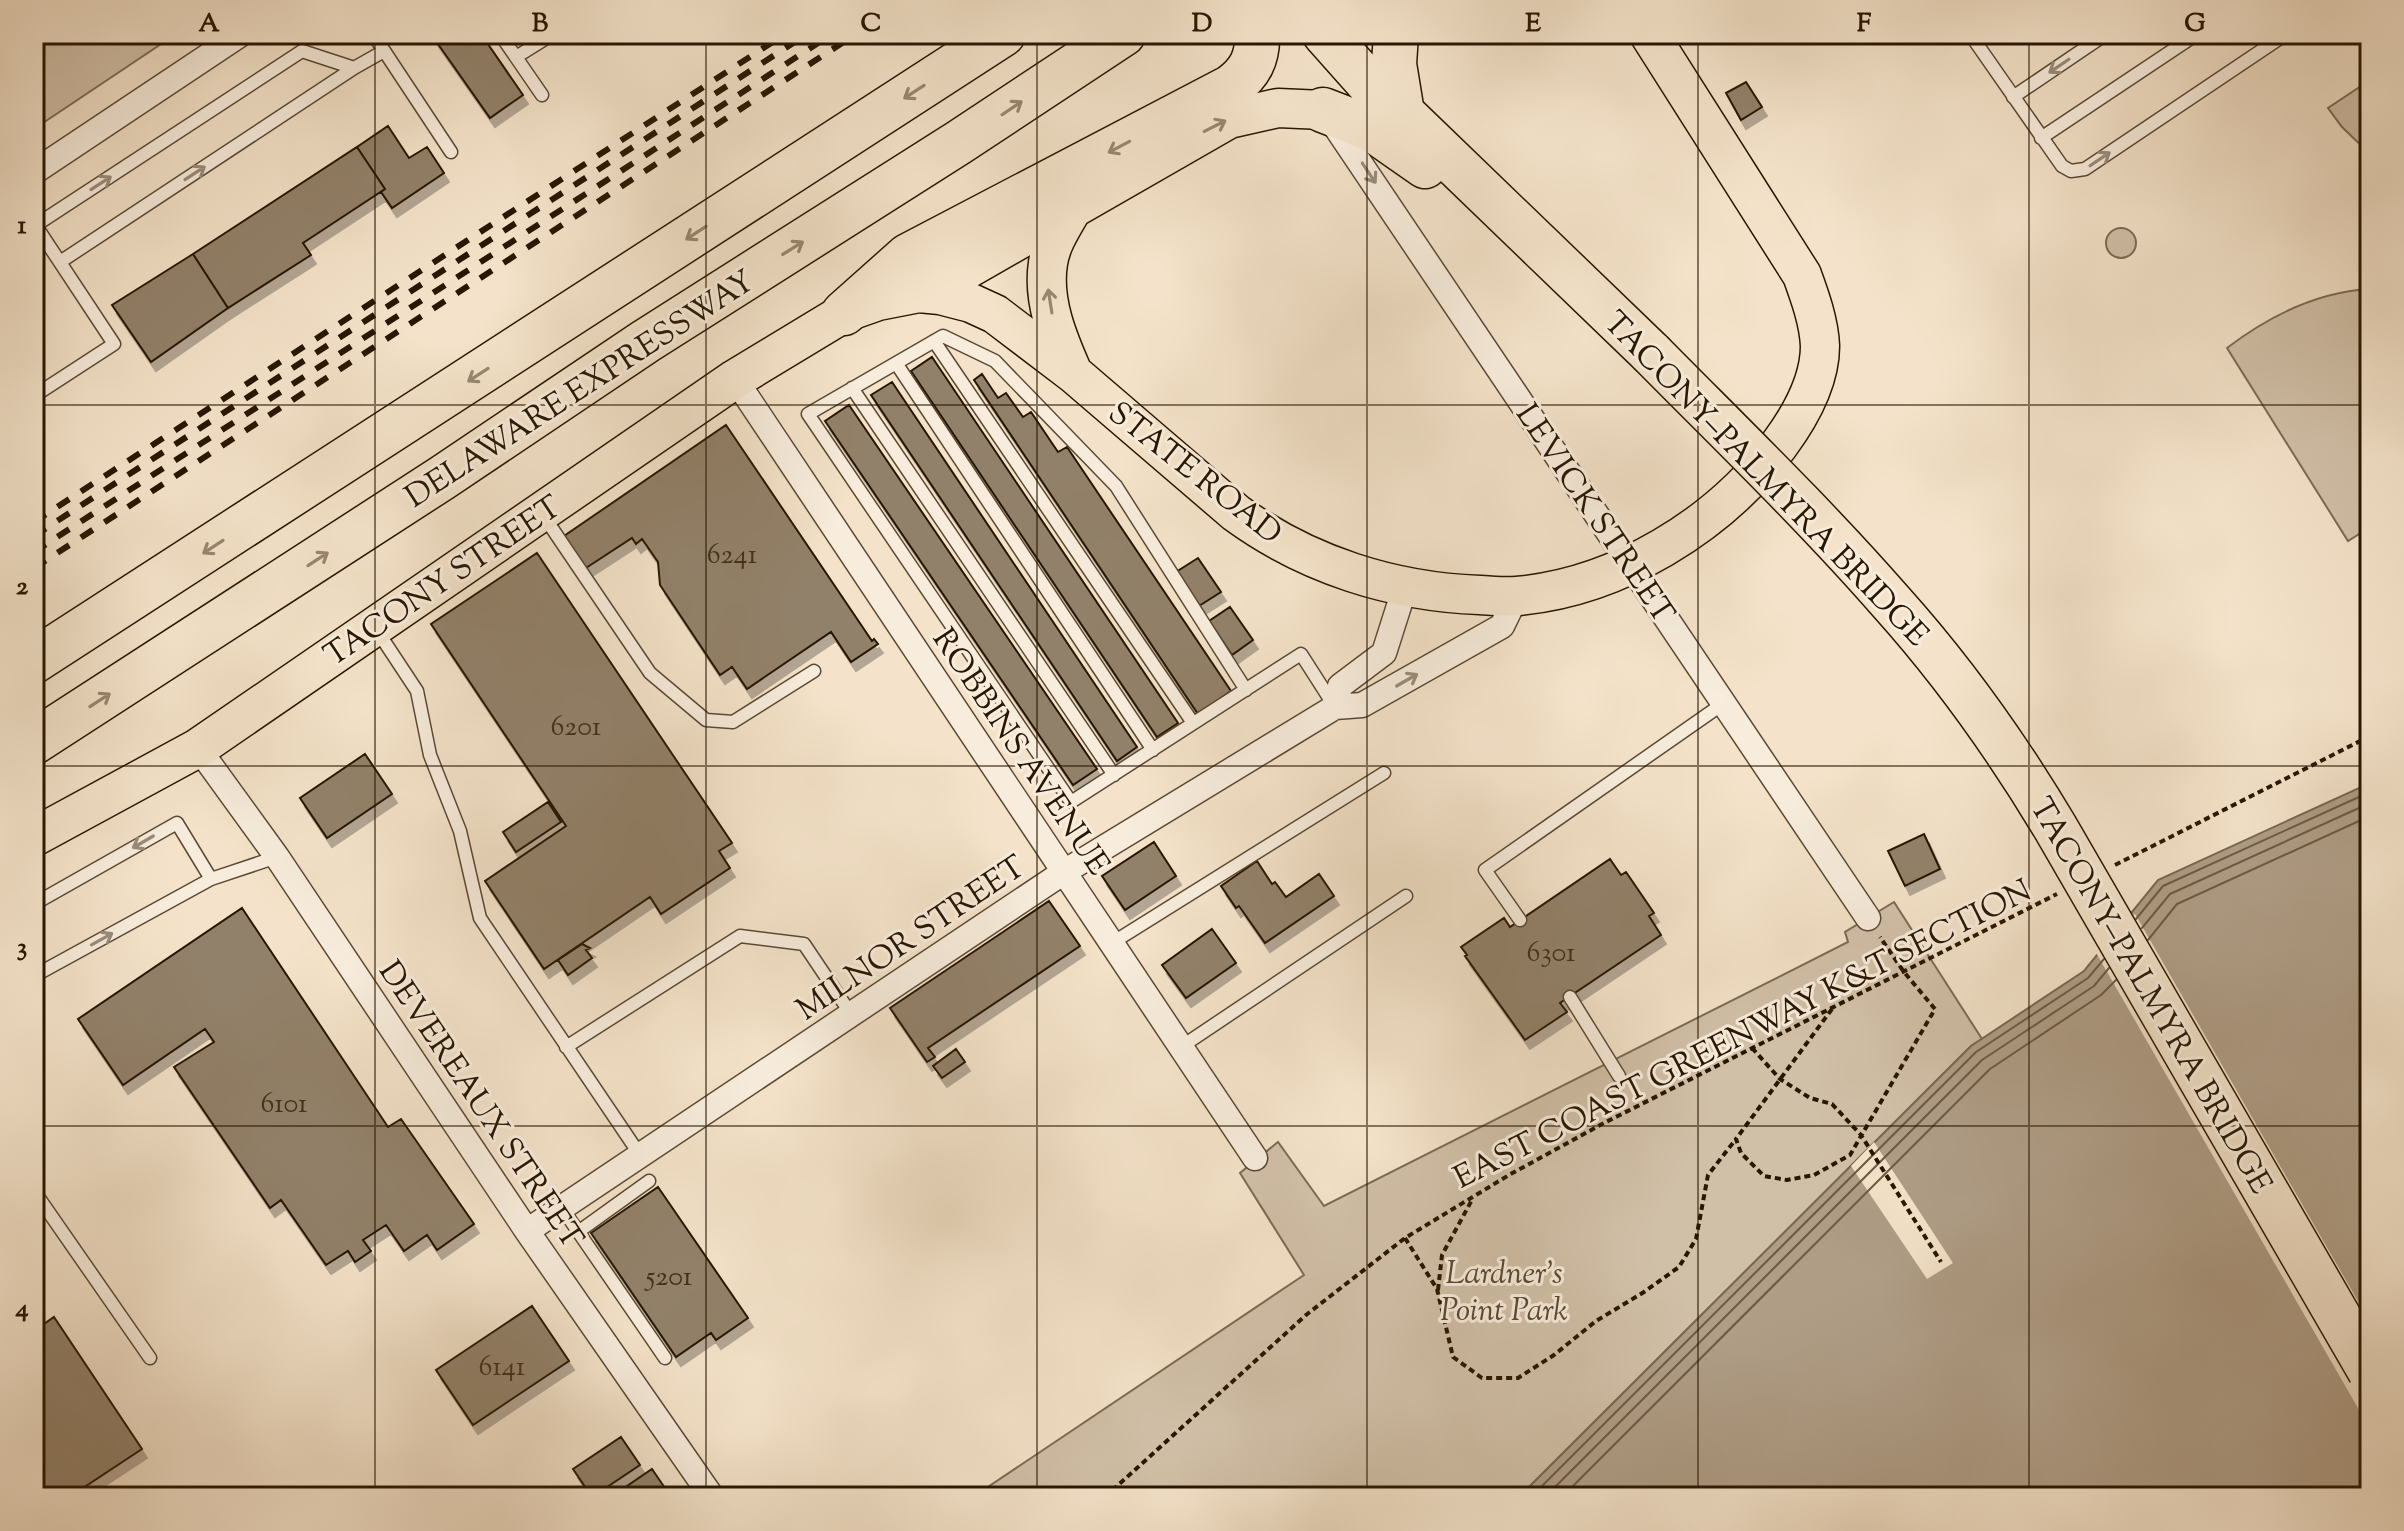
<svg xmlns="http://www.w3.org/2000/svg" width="2404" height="1531" font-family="'Sorts Mill Goudy',serif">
  <defs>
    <filter id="shadow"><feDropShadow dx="5" dy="9" stdDeviation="0" flood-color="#0004"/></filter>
  </defs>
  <rect width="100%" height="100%" fill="#f4e3ca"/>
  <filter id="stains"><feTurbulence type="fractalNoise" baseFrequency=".0025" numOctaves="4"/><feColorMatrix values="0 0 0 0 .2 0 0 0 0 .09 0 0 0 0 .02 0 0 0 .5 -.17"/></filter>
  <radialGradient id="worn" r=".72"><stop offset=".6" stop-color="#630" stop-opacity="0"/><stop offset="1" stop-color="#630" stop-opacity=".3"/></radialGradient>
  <path fill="#d1c0a8" stroke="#7c6b54" stroke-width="2" d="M34 34H176L34 129Z
    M2370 80V154L2342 127 2328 108Z
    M2106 243a15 15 0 1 1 30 0a15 15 0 1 1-30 0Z
    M2370 289V527L2348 541 2227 348C2269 316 2316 292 2370 289Z
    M1894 902 1982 1039 1971 1046 1519 1497H973L1304 1275 1240 1173 1278 1142 1324 1206 1848 942 1845 932Z"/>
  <path fill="#af9d86" stroke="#796751" stroke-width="2" d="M2370 783V1497H1519L1971 1046 2084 971 2158 880Z"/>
  <path fill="#f4e3ca" d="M2135 914 2370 1322V1429L2095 951 2117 924Z
    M1874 1142 1953 1263 1927 1279 1851 1166Z"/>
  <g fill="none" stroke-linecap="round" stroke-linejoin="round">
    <path stroke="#6c5a44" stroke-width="2" d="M2136 919 2163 886 2370 792
      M2142 928 2170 894 2370 803
      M2148 940 2177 904 2370 816
      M1531 1497 1976 1052 2088 978 2104 959
      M1545 1497 1982 1060 2094 986 2109 968
      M1562 1497 1990 1069 2101 995 2116 980"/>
  </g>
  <path fill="#92816a" stroke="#281601" stroke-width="2" filter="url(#shadow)" d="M431 34H481L523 95 490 118Z
    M1746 82 1762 107 1741 120 1726 93Z
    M388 126 409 158 427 147 444 173 392 208 381 192 385 189 357 147Z
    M357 147 385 189 303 243 311 255 228 308 193 254Z
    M193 254 228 308 151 362 112 305Z
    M932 357 1178 723 1157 737 911 371Z
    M982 374 998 398 1006 393 1023 417 1031 412 1058 452 1067 447 1231 691 1198 714 974 380Z
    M892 382 1137 747 1117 761 871 395Z
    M849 405 1097 769 1073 785 825 421Z
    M726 425 872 641 874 639 878 644 851 662 831 632 747 689 732 667 720 675 660 585 658 562 642 539 636 544 632 538 586 568 564 536Z
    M537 553 732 843 719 851 730 868 661 914 650 897 544 969 485 881 566 826 431 624Z
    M1198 558 1221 592 1199 606 1176 572Z
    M1230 607 1253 640 1232 655 1209 621Z
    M365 754 392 794 327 838 300 798Z
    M548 802 561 822 516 852 503 832Z
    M1924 834 1940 869 1905 886 1888 851Z
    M1154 842 1176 876 1125 910 1102 876Z
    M1610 859 1621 875 1626 872 1654 913 1649 916 1661 935 1560 1003 1567 1012 1525 1040 1465 956 1467 955 1461 947 1504 918 1510 927Z
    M1257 861 1272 884 1275 882 1286 897 1319 874 1334 896 1265 943 1239 906 1236 908 1221 886Z
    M1049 901 1080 946 928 1048 935 1057 927 1062 890 1008Z
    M242 908 388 1127 401 1119 474 1224 437 1250 427 1235 404 1251 386 1225 363 1240 371 1251 355 1262 348 1251 326 1265 281 1200 270 1208 174 1067 214 1042 205 1029 123 1085 78 1019Z
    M1212 929 1236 963 1186 998 1162 965Z
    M582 944 590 948 586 950 592 958 568 975 558 960Z
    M956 1049 965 1062 942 1078 933 1066Z
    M658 1187 748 1318 716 1340 711 1333 676 1357 591 1233Z
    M532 1306 569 1361 473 1425 436 1370Z
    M54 1317 142 1449 77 1492 81 1497H34V1331Z
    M621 1437 640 1465 592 1497 573 1469Z
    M652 1469 671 1497H611Z"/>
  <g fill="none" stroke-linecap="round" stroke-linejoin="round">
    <g stroke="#5b4933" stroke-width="15">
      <path id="lane" d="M373 34 451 152
        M500 34 542 95
        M1970 34 2062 166 2071 171 2085 169 2286 34
        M516 57 553 34
        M2013 97 2106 34
        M2041 138 2197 34
        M34 223 114 344 34 396
        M36 225 302 51 354 68 384 51
        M60 262 354 68
        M934 341 1193 723
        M896 363 1153 750
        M852 388 1114 775
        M543 515 650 673 706 720 733 722 814 671
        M376 629 417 691 430 755 460 831 480 918 640 1155
        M1246 690 1116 486 995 361 943 336 808 414 1071 802 1301 654 1333 704
        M34 904 177 823 211 879
        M1520 920 1485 870 1724 703
        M1112 943 1384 773
        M34 976 211 879 277 857
        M1570 997 1619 1076
        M566 1047 740 936 804 944 851 1014
        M1181 1047 1406 896
        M34 1191 150 1358
        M562 1208 665 1358
        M578 1232 649 1181"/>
    </g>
    <g stroke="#5b4933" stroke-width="27">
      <path id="street" d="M1331 120 1868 918
        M34 172 241 34
        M735 379 1255 1158
        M1335 707 1340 686 1384 653 1405 587
        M198 748 277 857 527 1231 712 1497
        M527 1231 1064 872 1335 707 1362 705 1502 626 1516 597"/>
    </g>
    <g stroke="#281601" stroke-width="41">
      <path id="primary" d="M919 293 959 274 1229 119 1278 108 1323 110
        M1073 373C1058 339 1042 301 1048 263 1051 242 1064 224 1074 206
        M34 837 198 748 735 379 844 313 878 301 919 293 940 295 971 303 995 314 1074 374 1236 513C1307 565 1393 592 1480 595 1492 596 1505 597 1517 596 1618 587 1718 526 1779 445 1799 418 1820 382 1820 346 1819 322 1810 297 1802 275L1649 34"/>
    </g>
    <g stroke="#281601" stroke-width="47">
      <path id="highway" d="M1325 34 1373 88 1402 113 1651 353
        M1396 34 1394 64 1402 113
        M1323 110 1372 129 1425 166
        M844 313 908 256 1231 87C1250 73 1258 58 1257 34
        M34 661 1003 34
        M34 742 442 478 646 341 958 143 1123 34"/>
    </g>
    <path stroke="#281601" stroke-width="4" stroke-dasharray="6 4" stroke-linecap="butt" d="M2115 865 2370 736
      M1832 1009 1736 1139 1741 1153 1764 1176 1787 1180 1814 1175 1850 1155 1935 1009 1904 972 1880 937
      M1752 1048 1780 1079 1810 1098 1832 1104 1861 1135 1941 1262
      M1405 1238 1437 1289 1453 1357 1482 1378H1518L1554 1355 1596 1321 1644 1292 1679 1267 1696 1239 1708 1175 1736 1139
      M1438 1290 1442 1255 1473 1198
      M1105 1497 1306 1315 1405 1238 1509 1175 1604 1123 2057 894"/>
    <use href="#lane" stroke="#f8eddd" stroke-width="12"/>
    <use href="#street" stroke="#f8eddd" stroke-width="24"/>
    <use href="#primary" stroke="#f4e3ca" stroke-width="38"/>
    <use href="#highway" stroke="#f4e3ca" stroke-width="44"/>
    <path stroke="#281601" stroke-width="6" stroke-dasharray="14 14" stroke-linecap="butt" d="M34 522 785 34
      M34 536 807 34
      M34 552 832 34
      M34 568 856 34"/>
    <g stroke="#281601" stroke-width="47" stroke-linecap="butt">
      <path id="highway-bridge" d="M1651 353C1732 435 1815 515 1891 602 1953 671 2007 747 2055 827L2370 1371"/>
    </g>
    <use href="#highway-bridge" stroke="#f4e3ca" stroke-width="44"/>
  </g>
  <defs><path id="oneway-shaft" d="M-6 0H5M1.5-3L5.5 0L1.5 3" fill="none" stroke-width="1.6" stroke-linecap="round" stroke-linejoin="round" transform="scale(2)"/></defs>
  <g stroke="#9a8c7a">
    <use href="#oneway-shaft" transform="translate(2059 66) rotate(146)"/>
    <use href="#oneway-shaft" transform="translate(2100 159) rotate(-34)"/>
    <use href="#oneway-shaft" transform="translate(195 173) rotate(-33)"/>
    <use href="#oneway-shaft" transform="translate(1369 173) rotate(56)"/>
    <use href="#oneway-shaft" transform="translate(101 183) rotate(-33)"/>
    <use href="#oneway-shaft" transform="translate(1407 680) rotate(-30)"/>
    <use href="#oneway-shaft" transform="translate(143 842) rotate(150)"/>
    <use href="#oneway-shaft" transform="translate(102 939) rotate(-29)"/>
  </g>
  <g stroke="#988770">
    <use href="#oneway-shaft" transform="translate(914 92) rotate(147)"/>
    <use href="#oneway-shaft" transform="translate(1012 108) rotate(-34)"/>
    <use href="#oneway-shaft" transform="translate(1215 126) rotate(-27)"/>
    <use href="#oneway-shaft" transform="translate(1119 147) rotate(152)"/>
    <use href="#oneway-shaft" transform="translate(696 233) rotate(147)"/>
    <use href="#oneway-shaft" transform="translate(793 248) rotate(-32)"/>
    <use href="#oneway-shaft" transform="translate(1050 301) rotate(-99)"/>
    <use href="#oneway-shaft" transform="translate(478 375) rotate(147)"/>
    <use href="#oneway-shaft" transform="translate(213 547) rotate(147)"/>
    <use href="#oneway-shaft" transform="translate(318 559) rotate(-33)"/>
    <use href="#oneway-shaft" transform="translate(100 700) rotate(-33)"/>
  </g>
  <path fill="none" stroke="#281601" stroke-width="2" stroke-opacity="0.55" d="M375 34V1497M706 34V1497M1037 34V1497M1367 34V1497M1698 34V1497M2029 34V1497M34 405H2370M34 766H2370M34 1126H2370"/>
  <g text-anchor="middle" stroke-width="6" stroke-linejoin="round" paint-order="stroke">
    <g font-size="28" fill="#42311b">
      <text x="732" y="563">6241</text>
      <text x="576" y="735">6201</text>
      <text x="1551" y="961">6301</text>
      <text x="284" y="1112">6101</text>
      <text x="669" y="1285">5201</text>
      <text x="502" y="1375">6141</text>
    </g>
    <g font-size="32" fill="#281601" stroke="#f8eddd">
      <text transform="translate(579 388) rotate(-33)" y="11">DELAWARE EXPRESSWAY</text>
      <text transform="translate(1196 472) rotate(38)" y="11">STATE ROAD</text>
      <text transform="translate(1767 478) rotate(46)" y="11">TACONY–PALMYRA BRIDGE</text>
      <text transform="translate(1596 513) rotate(56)" y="11">LEVICK STREET</text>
      <text transform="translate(442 580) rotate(-34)" y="11">TACONY STREET</text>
      <text transform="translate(1022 751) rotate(56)" y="11">ROBBINS AVENUE</text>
      <text transform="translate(910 937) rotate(-34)" y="11">MILNOR STREET</text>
      <text transform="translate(2152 995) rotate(60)" y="11">TACONY–PALMYRA BRIDGE</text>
      <text transform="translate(1742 1033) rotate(-27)" y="11">EAST COAST GREENWAY K&amp;T SECTION</text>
      <text transform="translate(482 1104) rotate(56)" y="11">DEVEREAUX STREET</text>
    </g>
    <g font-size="32" font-style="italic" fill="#5b4933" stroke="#f8eddd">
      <text x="1504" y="1283">Lardner's<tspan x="1504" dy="37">Point Park</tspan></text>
    </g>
  </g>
  <rect width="2404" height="1531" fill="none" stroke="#f4e3ca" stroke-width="88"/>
  <rect x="44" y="44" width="2316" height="1443" fill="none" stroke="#281601" stroke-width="3"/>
  <g font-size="26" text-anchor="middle" font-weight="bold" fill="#281601">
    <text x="209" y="31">A</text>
    <text x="540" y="31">B</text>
    <text x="871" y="31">C</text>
    <text x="1202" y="31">D</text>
    <text x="1533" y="31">E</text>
    <text x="1864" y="31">F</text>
    <text x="2195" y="31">G</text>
    <text x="22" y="233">1</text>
    <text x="22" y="594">2</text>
    <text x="22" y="955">3</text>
    <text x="22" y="1316">4</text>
  </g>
  <rect width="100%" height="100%" filter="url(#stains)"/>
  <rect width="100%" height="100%" fill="url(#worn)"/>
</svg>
